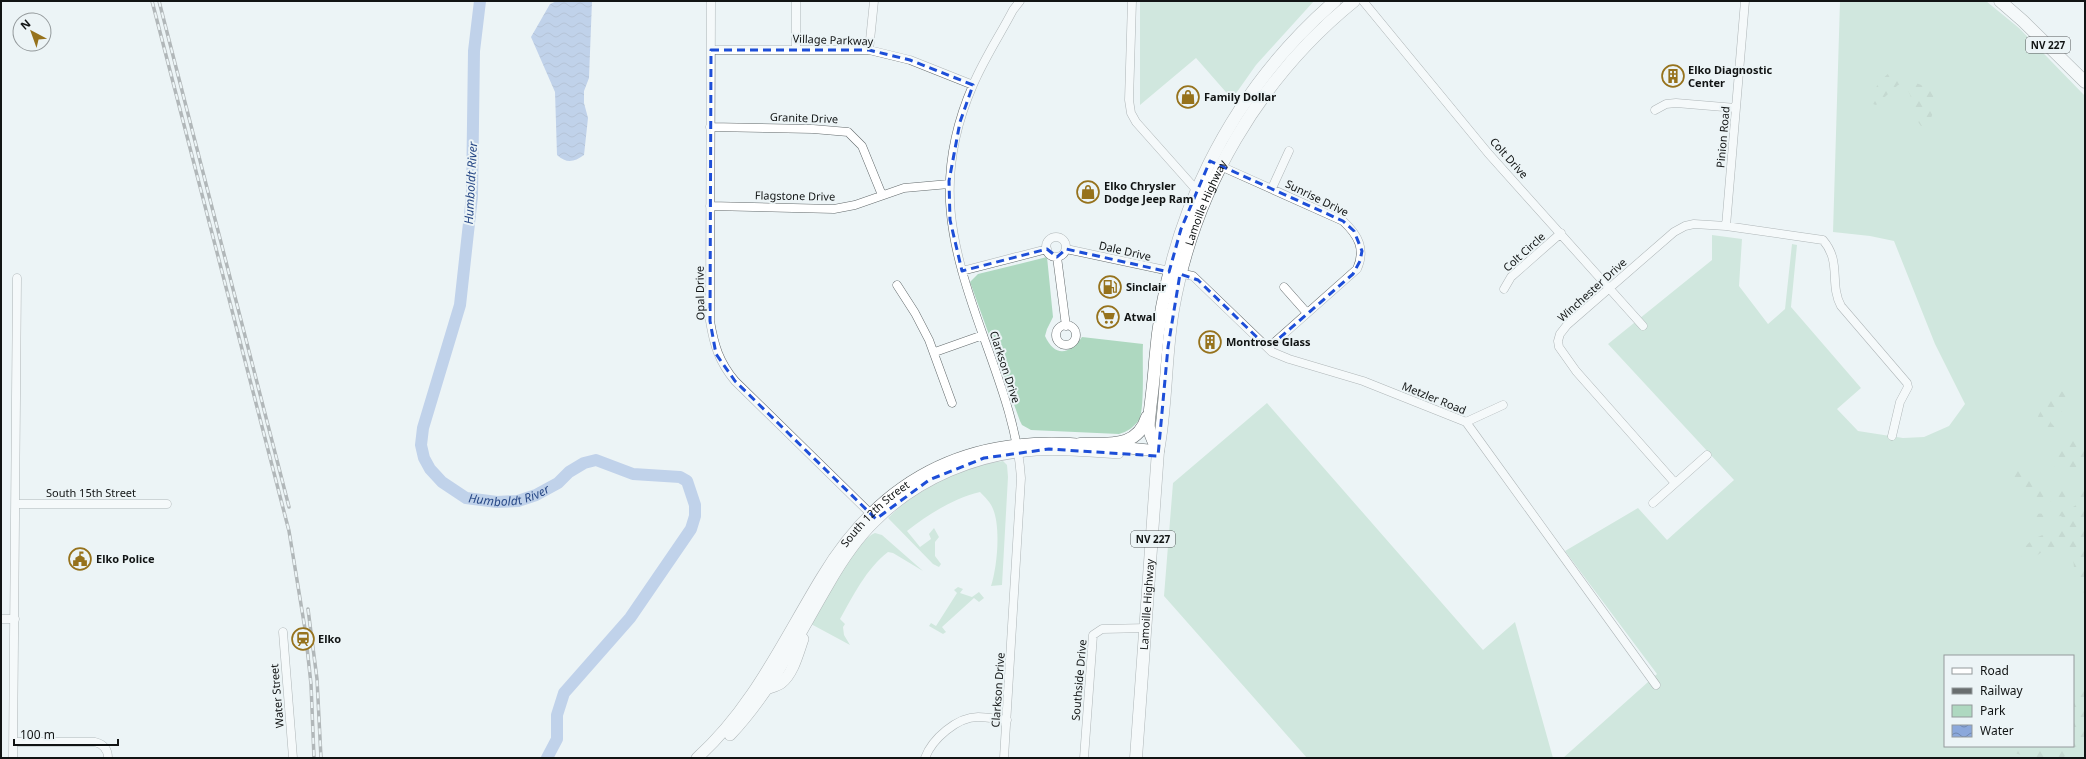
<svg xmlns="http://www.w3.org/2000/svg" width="2086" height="759" font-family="'Noto Sans',sans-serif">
  <defs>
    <pattern id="forest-firs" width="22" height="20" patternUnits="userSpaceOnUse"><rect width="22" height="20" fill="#aed8c0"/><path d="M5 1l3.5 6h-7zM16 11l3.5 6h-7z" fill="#95b8a4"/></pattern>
    <pattern id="water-waves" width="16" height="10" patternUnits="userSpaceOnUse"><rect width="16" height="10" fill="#8ba8db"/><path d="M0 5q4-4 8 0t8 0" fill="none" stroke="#7088b0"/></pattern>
  </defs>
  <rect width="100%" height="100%" fill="#ecf4f6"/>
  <path fill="#aed8c0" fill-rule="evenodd" d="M1140 1H1314L1256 65 1232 99 1196 58 1140 105Z
    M1840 1H1986L2019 28 2085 96V758H1563L1657 674 1565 551 1638 508 1667 540 1734 480 1608 344 1712 260V235L1742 239 1739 286 1768 324 1785 309 1792 244 1797 245 1791 307 1861 388 1837 409 1858 431 1903 438 1924 437 1949 426 1965 404 1935 344 1894 241 1870 236 1833 232ZM1945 656H2073V746H1945Z
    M1047 257 1053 317 1047 329 1045 336C1055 358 1070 354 1082 337L1143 344C1142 359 1145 408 1139 420 1134 427 1127 432 1119 434L1031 430 1022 425 1020 421 970 282 978 274Z
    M1267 403 1483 650 1515 622 1553 758H1307L1164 596 1173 483Z
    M1003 461 1007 465 1008 477 1002 585 991 586C997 568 1001 528 993 509 991 503 985 497 980 492 952 499 929 514 907 531L920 547 931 539 929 534 934 528 939 537 935 542V556L941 564 939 567 933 564 888 518C915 490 965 466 1003 461Z
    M875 533 882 535 923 571 893 553 888 552C866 569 853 596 840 619L845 624 843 627 844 635 850 645 811 624C824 604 857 539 875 533Z
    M958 587 963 589 960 593 972 597 979 592 984 598 979 602 974 598 942 627 946 632 943 634 929 626 931 623 936 626 957 593 954 590Z"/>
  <path fill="url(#forest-firs)" d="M1890 72H1895L1908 80 1932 89C1936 101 1935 117 1925 126H1921C1911 113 1916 95 1902 84L1898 85 1876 105 1873 104 1870 99 1879 82Z
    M2053 390 2066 392 2071 400 2068 407 2050 420 2051 423 2058 430 2055 437C2050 437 2047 435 2043 431 2027 418 2049 407 2050 392Z
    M2077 439 2085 446V463C2076 468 2062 472 2054 466L2056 447Z
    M2018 471 2055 491H2064L2085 485V595L2075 579 2073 557 2067 551 2053 550 2042 552 2030 560 2023 559 2021 555C2030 530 2058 537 2065 520L2061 516 2040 519 2027 518 2029 514C2044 513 2065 515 2077 504L2076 500C2063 495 2048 505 2033 503L2031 501 2034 496 2033 492 2009 479 2013 472Z
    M2085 685V749L2082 747H2073L2063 758C2047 758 2013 759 2007 746H2073V694Z"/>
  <path fill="url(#water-waves)" d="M557 1H592L589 78 584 91V103L588 118 584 155C574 162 567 164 557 155L555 92 531 37 550 4Z"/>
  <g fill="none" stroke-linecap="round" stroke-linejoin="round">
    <path stroke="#8ba8db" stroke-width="12" id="s1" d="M480 1 474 51 472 196 460 305 423 428 421 445 424 458 430 469 442 482 466 498 497 502 518 501 536 495 558 483 569 472 584 463 596 460 633 474 680 477 687 481 695 505V516L691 529 630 618 564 693 557 715V739L547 758"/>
    <g stroke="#636a6c" stroke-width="9">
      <path id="street" d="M711 1 710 321C714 345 719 362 735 381L874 517
        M796 1V49
        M1132 1 1129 100 1131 113 1136 122 1200 194
        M1363 1 1488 153 1643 326
        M711 50H869L910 60 973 85
        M869 50 874 1
        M1655 110 1666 104 1676 103 1736 108
        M710 127 813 129 848 132 862 146 882 195
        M1218 165 1343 221C1358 235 1366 249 1357 269L1268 348
        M1272 188 1289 151
        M710 206 834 209 855 205 904 188 949 184
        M1726 226 1745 1
        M1046 247a10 10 0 1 1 20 0a10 10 0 1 1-20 0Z
        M1066 249 1193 276 1272 352 1289 359 1363 381 1466 422 1656 685
        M1057 257 1066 326
        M962 271 1047 249
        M897 285 915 313 929 340 952 403
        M1284 287 1307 313
        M1504 289 1511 277 1561 233
        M1056 335a10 10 0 1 1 20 0a10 10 0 1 1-20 0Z
        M935 352 983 335
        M1466 422 1503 405
        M1675 483 1576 371 1559 347 1558 341 1560 334 1567 325 1674 232 1685 226 1694 224 1726 226 1823 240C1842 262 1829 284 1841 306L1907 383 1908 387 1900 402 1892 436
        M1653 503 1707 455
        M16 504H167
        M1 619H15
        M283 632 293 758
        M13 742H95C103 744 108 749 108 758
        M13 758 17 278
        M925 758C932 739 957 717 978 717 987 717 997 719 1007 720
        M1004 758 1021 478C1018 430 1000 383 984 338 951 246 932 179 973 85 984 59 1000 35 1013 10L1020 1
        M1084 758 1093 635 1102 629 1147 628"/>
    </g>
    <g stroke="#636a6c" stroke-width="12">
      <g id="secondary">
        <path d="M1109 446 1158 451"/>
        <path d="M766 689C771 687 777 686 781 683 793 674 798 653 803 639"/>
        <path d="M730 735C771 692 798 636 828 585 841 562 856 539 876 520 918 478 977 454 1036 450 1063 448 1091 451 1118 453"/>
        <path id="s2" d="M697 758C753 708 784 639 822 577 883 475 972 433 1089 445"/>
      </g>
    </g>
    <g stroke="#636a6c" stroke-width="13">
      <g id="primary">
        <path d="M2000 1 2023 21 2085 82"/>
        <path d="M1080 444C1108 443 1137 449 1147 417"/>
        <path d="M1158 451C1155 444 1150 436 1149 428 1148 423 1150 416 1150 410 1152 394 1154 378 1155 362 1166 222 1228 94 1335 1"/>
        <path id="s3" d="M1136 758 1158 451C1167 404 1165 356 1173 310 1194 189 1259 78 1354 1"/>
      </g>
    </g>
    <use href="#street" stroke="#fff" stroke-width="8"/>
    <use href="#secondary" stroke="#fff" stroke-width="11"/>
    <use href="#primary" stroke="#fff" stroke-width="12"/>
    <g stroke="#696e6f" stroke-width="3.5">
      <path id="rail" d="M152 1 289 531 305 629 311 684 314 758
        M159 1 289 507
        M308 609 317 679 321 758"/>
    </g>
    <use href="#rail" stroke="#ecf4f6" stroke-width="2" stroke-dasharray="6" stroke-linecap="butt"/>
  </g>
  <path d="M0 0H2086V759H0ZM711 50H869L910 60 973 85 960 122 949 181 950 220 962 271 1047 249 1057 257 1066 249 1169 272 1181 229 1210 161 1343 221 1354 231 1362 251 1360 261 1353 274 1268 348 1198 280 1180 274 1168 347 1158 456 1049 449 984 458 929 480 876 519 735 381 716 354 710 321Z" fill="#ecf4f6" fill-opacity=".55" fill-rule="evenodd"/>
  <path fill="none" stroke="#1d4ed8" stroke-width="3" stroke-dasharray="8 5" stroke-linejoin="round" d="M711 50H869L910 60 973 85 960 122 949 181 950 220 962 271 1047 249 1057 257 1066 249 1169 272 1181 229 1210 161 1343 221 1354 231 1362 251 1360 261 1353 274 1268 348 1198 280 1180 274 1168 347 1158 456 1049 449 984 458 929 480 876 519 735 381 716 354 710 321Z"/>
  <defs>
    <g id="building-ring" transform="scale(1.15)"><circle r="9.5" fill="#ecf4f6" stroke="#96721c" stroke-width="1.5"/><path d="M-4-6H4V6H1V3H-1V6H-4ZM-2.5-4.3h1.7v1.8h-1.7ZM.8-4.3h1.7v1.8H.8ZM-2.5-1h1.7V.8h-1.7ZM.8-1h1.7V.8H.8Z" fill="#96721c"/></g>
    <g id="shop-ring" transform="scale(1.15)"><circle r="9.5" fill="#ecf4f6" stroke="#96721c" stroke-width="1.5"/><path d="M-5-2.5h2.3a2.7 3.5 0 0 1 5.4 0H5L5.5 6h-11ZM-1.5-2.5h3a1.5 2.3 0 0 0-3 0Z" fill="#96721c"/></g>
    <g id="fuel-ring" transform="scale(1.15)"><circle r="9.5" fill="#ecf4f6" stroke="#96721c" stroke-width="1.5"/><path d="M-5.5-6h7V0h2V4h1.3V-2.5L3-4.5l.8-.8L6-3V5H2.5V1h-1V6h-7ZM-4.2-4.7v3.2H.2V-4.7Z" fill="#96721c"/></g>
    <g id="supermarket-ring" transform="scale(1.15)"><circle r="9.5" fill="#ecf4f6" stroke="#96721c" stroke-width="1.5"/><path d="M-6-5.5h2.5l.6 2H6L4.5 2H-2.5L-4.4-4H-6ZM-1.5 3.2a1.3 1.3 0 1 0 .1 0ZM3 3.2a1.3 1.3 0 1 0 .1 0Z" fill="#96721c"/></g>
    <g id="civic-ring" transform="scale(1.15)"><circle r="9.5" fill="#ecf4f6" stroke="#96721c" stroke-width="1.5"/><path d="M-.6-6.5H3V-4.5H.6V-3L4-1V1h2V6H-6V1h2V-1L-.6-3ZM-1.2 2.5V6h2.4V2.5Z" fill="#96721c"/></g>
    <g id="station-ring" transform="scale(1.15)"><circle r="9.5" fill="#ecf4f6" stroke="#96721c" stroke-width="1.5"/><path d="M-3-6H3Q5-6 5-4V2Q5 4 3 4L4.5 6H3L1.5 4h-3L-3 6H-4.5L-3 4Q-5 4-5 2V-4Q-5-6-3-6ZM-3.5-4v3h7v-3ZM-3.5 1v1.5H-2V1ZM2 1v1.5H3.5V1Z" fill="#96721c"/></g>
  </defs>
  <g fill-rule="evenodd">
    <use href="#building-ring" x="1673" y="76"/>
    <use href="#shop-ring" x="1188" y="97"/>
    <use href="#shop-ring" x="1088" y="192"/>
    <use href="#fuel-ring" x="1110" y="287"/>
    <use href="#supermarket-ring" x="1108" y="317"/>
    <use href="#building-ring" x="1210" y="342"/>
    <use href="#civic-ring" x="80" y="559"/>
    <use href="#station-ring" x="303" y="639"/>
  </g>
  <g text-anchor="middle" stroke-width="4" stroke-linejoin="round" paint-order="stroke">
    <g fill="#ecf4f6" stroke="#535758" stroke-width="1">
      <rect x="2026" y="37" width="44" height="16" rx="3"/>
      <rect x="1131" y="531" width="44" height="16" rx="3"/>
    </g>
    <g font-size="10" font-weight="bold" fill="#111414">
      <text x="2048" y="49">NV 227</text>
      <text x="1153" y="543">NV 227</text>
    </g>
    <g font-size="11" fill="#111414" stroke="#ecf4f6">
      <text transform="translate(833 40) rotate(2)" y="4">Village Parkway</text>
      <text transform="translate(804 118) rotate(2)" y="4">Granite Drive</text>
      <text transform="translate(1723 137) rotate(-85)" y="4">Pinion Road</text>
      <text transform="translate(1509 158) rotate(48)" y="4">Colt Drive</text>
      <text transform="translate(795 196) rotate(1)" y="4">Flagstone Drive</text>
      <text transform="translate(1317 198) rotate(26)" y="4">Sunrise Drive</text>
      <text dy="4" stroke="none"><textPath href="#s3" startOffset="562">Lamoille Highway</textPath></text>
      <text transform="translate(1125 251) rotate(13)" y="4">Dale Drive</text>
      <text transform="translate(1524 252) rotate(-42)" y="4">Colt Circle</text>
      <text transform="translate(1592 290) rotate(-42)" y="4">Winchester Drive</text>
      <text transform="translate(700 293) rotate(-91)" y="4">Opal Drive</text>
      <text transform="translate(1005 367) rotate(72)" y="4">Clarkson Drive</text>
      <text transform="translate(1434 398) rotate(22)" y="4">Metzler Road</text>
      <text x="91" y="497">South 15th Street</text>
      <text dy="4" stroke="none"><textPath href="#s2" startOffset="304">South 12th Street</textPath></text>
      <text dy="4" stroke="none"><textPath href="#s3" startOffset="154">Lamoille Highway</textPath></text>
      <text transform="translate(1079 680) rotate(-85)" y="4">Southside Drive</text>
      <text transform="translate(998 690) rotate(-86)" y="4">Clarkson Drive</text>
      <text transform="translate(277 696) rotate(-95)" y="4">Water Street</text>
    </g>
    <g font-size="11" font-weight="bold" fill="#111414" stroke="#ecf4f6" text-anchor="start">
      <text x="1688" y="74">Elko Diagnostic<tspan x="1688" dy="13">Center</tspan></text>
      <text x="1204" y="101">Family Dollar</text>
      <text x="1104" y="190">Elko Chrysler<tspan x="1104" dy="13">Dodge Jeep Ram</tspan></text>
      <text x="1126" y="291">Sinclair</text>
      <text x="1124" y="321">Atwal</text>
      <text x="1226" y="346">Montrose Glass</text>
      <text x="96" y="563">Elko Police</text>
      <text x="318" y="643">Elko</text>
    </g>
    <g font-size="12" font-style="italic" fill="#284987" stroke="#ecf4f6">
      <text transform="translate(471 183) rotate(-87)" y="4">Humboldt River</text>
      <text dy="4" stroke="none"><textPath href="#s1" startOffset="567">Humboldt River</textPath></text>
    </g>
  </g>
  <rect width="2086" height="759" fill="none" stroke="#111414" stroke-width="4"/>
  <rect x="1944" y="655" width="130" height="92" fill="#ecf4f6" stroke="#949a9c"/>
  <rect x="1952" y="668" width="20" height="6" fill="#ffffff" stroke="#949a9c"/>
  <text x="1980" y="675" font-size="12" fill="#111414">Road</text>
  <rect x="1952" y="688" width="20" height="6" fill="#696e6f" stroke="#949a9c"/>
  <text x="1980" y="695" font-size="12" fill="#111414">Railway</text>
  <rect x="1952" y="705" width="20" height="12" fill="#aed8c0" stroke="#949a9c"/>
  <text x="1980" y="715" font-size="12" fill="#111414">Park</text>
  <rect x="1952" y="725" width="20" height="12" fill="url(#water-waves)" stroke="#949a9c"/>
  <text x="1980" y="735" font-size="12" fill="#111414">Water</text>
  <g transform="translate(32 32) rotate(319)"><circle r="19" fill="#ecf4f6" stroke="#949a9c"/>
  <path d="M0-3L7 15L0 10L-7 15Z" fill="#96721c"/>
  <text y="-6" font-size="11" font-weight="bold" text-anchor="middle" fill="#111414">N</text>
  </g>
  <path d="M14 739v6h104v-6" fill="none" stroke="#111414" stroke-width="2"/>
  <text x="20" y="739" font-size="12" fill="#111414" stroke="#ecf4f6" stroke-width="3" paint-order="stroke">100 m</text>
</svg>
